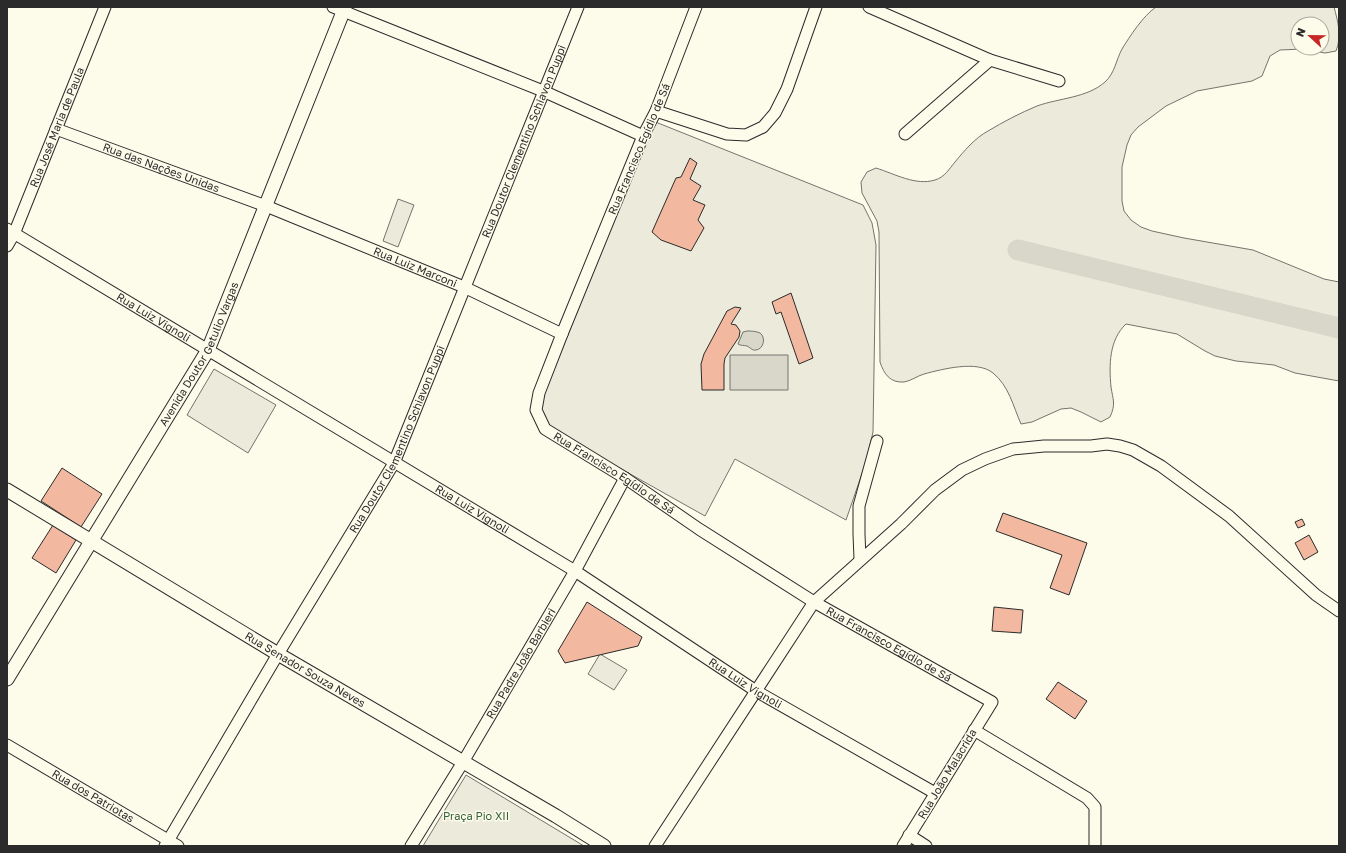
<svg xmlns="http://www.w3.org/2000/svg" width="1346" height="853" font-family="'Golos Text',sans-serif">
  <rect width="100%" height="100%" fill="#fdfbea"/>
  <path fill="#ecebdb" stroke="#74746e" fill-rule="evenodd" d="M1156 7H1334C1338 22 1342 36 1336 51L1325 53 1302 49 1280 50 1270 56 1262 76 1252 81 1197 91 1166 106 1138 127 1131 135 1127 145 1122 167V201L1124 211 1131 220 1141 227 1152 231 1184 238 1253 250 1324 279 1339 282V381L1295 373 1274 365 1236 361 1215 356 1205 351 1177 334 1126 324C1109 340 1109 365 1111 387 1113 400 1116 404 1110 417L1101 422 1081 412 1071 408 1061 409 1032 422 1021 424C1013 406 1009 386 993 373 977 360 943 369 924 374 917 376 911 381 904 382 890 383 884 374 880 362L879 232 877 221 862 193 861 182 867 172 876 168C895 174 916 186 935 180 945 177 949 169 955 162 964 151 975 138 988 131 1003 122 1020 113 1037 106 1059 98 1087 98 1105 82 1115 73 1116 60 1122 49 1130 36 1143 16 1156 7ZM1298 24H1322V48H1298Z
    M653 121 863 205 872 223 876 245 873 432 866 462 846 520 735 459 705 516 550 429 541 409 544 391Z
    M600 654 627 670 614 690 588 674Z
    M466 775 584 846H423Z"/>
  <path fill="#eceadb" stroke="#74746e" d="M398 199 414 205 398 247 383 241Z
    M214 369 276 405 248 453 187 415Z"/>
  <path fill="#d8d7c9" stroke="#74746e" d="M747 331C751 331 756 331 760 333 766 337 764 349 756 350 752 351 750 347 747 346 744 345 741 346 738 344L743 332Z
    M730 355H788V390H730Z"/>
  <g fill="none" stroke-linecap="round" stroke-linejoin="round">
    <path stroke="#d8d7c9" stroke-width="21" d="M1018 250 1339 328"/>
  </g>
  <path fill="#f2b8a0" stroke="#2b2b2b" d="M690 158 697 163 690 179 701 186 693 200 705 205 698 220 704 228 691 251 661 240 652 232 676 178 681 177Z
    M791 293 813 358 799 364 781 312 776 314 772 302Z
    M735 307 741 308 731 324 736 325 740 331 739 337 725 358 724 364V390H702L701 364 704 354 727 311Z
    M62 468 102 494 81 527 41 501Z
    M1003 513 1087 543 1069 595 1050 588 1062 555 996 531Z
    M1302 519 1305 525 1298 528 1295 522Z
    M53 525 76 540 56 573 32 558Z
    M1309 535 1318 552 1304 560 1295 543Z
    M587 602 642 637 638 646 565 663 558 651Z
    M994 607 1023 610 1021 633 992 631Z
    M1058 682 1087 701 1075 719 1046 699Z"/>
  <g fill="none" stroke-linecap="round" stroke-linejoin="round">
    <g stroke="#2b2b2b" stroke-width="13">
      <g id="minor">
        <path d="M333 7 543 91 643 136"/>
        <path id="s1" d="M696 7 656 111 643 136 562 334 539 393 536 410 545 429 625 478 699 529 814 602 992 702 903 846"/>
        <path d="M869 7 990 60 1059 81"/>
        <path d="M656 111 727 134 746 135 763 127 775 113 787 89 816 7"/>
        <path id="s2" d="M56 129 266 206 464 287 562 334"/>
        <path d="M905 134 990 60"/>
        <path id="s3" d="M7 229 575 571 756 691 935 793"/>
        <path id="s4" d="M7 246 14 234 105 7"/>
        <path d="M860 559 859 534V506L877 441"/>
        <path d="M974 730 1087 798 1095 807V846"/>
        <path id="s5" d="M7 745 178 846"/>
        <path d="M909 835 926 846"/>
        <path id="s6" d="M165 846 278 654 394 463 578 7"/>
        <path id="s7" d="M411 846 463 762 575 571 625 478"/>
        <path d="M655 846 814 602 901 524 935 490 962 470 985 459 1013 449 1044 446H1091L1107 444 1120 446 1133 450 1161 466 1229 516 1316 595 1339 611"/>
      </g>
    </g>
    <g stroke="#2b2b2b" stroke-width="15">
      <g id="tertiary">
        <path id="s8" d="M7 490 278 654 556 816 604 846"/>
        <path id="s9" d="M7 679 208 350 345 7"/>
      </g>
    </g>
    <use href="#minor" stroke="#fdfbea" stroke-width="11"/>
    <use href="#tertiary" stroke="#fdfbea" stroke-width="13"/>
  </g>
  <g text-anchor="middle" stroke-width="3" stroke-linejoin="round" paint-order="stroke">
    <g font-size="11" fill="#2b2b2b" stroke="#fdfbea">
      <text dy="4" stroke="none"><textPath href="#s4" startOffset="129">Rua José Maria de Paula</textPath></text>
      <text dy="4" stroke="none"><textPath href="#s6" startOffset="793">Rua Doutor Clementino Schiavon Puppi</textPath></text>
      <text transform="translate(639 149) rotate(-67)" y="4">Rua Francisco Egídio de Sá</text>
      <text dy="4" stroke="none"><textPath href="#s2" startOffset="112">Rua das Nações Unidas</textPath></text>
      <text dy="4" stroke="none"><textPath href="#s2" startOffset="385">Rua Luiz Marconi</textPath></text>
      <text dy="4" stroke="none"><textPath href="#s3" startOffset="171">Rua Luiz Vignoli</textPath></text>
      <text dy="4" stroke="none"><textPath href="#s9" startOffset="378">Avenida Doutor Getulio Vargas</textPath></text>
      <text dy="4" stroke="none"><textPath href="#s6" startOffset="469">Rua Doutor Clementino Schiavon Puppi</textPath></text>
      <text dy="4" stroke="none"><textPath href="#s1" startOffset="537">Rua Francisco Egídio de Sá</textPath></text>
      <text dy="4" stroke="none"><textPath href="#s3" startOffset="543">Rua Luiz Vignoli</textPath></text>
      <text dy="4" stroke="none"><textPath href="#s1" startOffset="861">Rua Francisco Egídio de Sá</textPath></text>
      <text dy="4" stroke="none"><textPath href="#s7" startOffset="213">Rua Padre João Barbieri</textPath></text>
      <text dy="4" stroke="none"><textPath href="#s8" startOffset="348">Rua Senador Souza Neves</textPath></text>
      <text dy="4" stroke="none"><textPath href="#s3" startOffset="867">Rua Luiz Vignoli</textPath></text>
      <text transform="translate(947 774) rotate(-59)" y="4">Rua João Malacrida</text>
      <text dy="4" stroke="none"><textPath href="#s5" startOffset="100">Rua dos Patriotas</textPath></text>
    </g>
    <g font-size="11" fill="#34623c" stroke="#fdfbea">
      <text x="476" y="820">Praça Pio XII</text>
    </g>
  </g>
  <rect width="1346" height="853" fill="none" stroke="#2b2b2b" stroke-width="16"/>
  <g transform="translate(1310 36) rotate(292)"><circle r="19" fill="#fdfbea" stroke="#a9a89e"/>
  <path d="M0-3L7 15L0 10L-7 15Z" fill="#c62828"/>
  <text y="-6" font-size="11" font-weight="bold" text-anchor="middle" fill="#2b2b2b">N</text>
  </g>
</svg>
